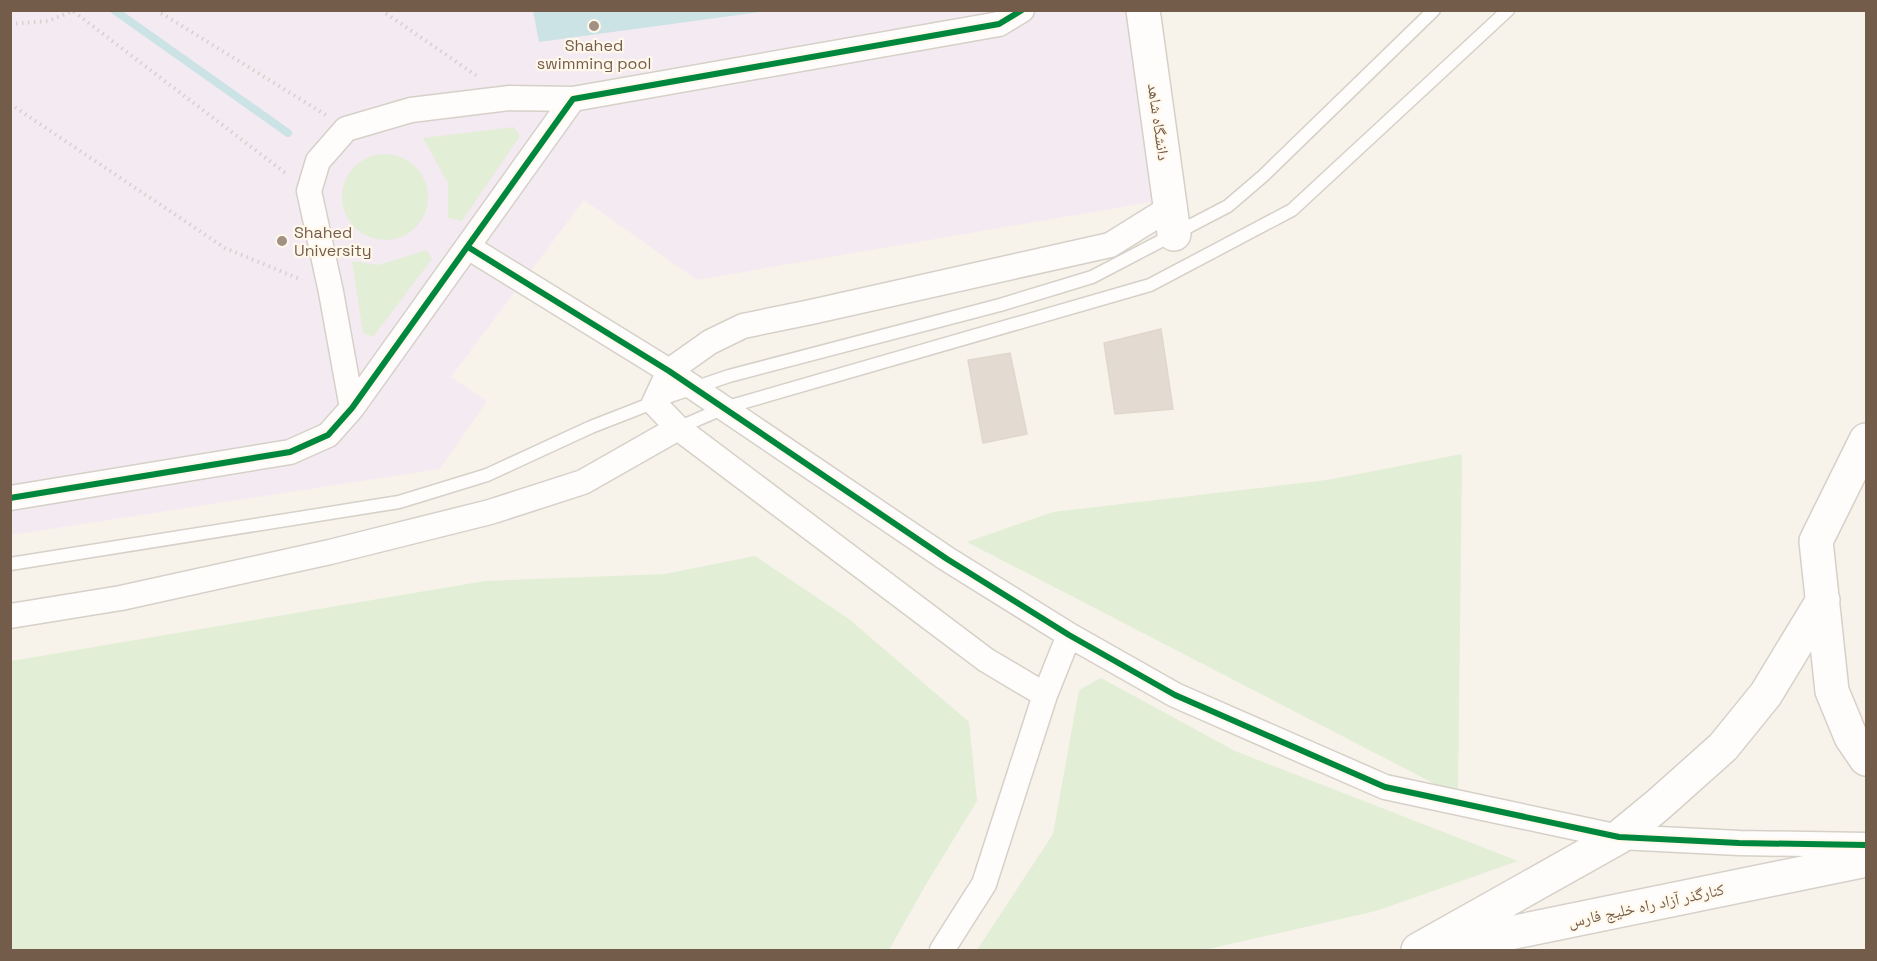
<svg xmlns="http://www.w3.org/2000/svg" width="1877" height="961" font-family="'Space Grotesk','Noto Naskh Arabic',sans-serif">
  <rect width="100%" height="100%" fill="#f7f3ea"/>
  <path fill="#f4eaf2" d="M11 11H1127L1157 201 697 280 584 200 451 377 487 401 440 469 11 535Z"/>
  <path fill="#e2eed5" d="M514 127 520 136 462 221 448 218V183L423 138Z
    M342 197a43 43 0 1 1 86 0a43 43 0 1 1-86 0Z
    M427 250 432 259 373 337 363 333 352 261 378 265Z
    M1462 454 1458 796 967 542 1053 512 1327 480Z
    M755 556 849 619 969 722 977 801 925 886 889 950H11V661L485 581 665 574Z
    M1101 678 1235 751 1518 861 1376 911 1204 950H977L1053 834 1079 690Z"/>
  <path fill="#cce3e6" d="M533 11V10L767 11 539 42Z"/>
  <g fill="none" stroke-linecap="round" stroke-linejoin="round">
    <path stroke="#cce3e6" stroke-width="8" d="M114 10 288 133"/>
  </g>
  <path fill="#e3dbd2" stroke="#e0d6cc" stroke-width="1.5" d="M1161 329 1173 409 1115 414 1104 343Z
    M1010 353 1027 434 983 443 968 360Z"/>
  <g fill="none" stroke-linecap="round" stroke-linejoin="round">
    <g stroke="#d6d0c8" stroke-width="15">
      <path id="lane" d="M678 428 724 408 1150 285 1292 210 1508 10
        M10 564 399 502 487 475 591 427 673 395 729 376 1000 305 1092 277 1228 206 1263 176 1434 10"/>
    </g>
    <g stroke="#d6d0c8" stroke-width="27">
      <path id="street" d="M468 247 669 371 947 559 1069 635 1175 695 1385 787 1619 837 1739 843 1866 845
        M352 408 331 292 309 191 318 161 346 129 411 110 510 98 573 99
        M10 498 290 452 328 435 352 408 573 99 999 24 1022 10
        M10 616 121 598 330 552 490 512 583 482 678 428
        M1045 695 986 660 678 428 654 403 669 371 710 342 743 326 811 312 1110 245 1171 207
        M942 950 984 884 1045 695 1069 635"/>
    </g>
    <g stroke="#d6d0c8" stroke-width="36">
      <path id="secondary" d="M1143 10 1174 234
        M1866 440 1816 541 1832 691 1851 737 1866 759
        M1442 947 1866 860
        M1418 950 1619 837 1658 805 1723 747 1766 694 1823 600"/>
    </g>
    <path stroke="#d8d1cb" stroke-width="4" stroke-dasharray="1.5 4.5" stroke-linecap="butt" d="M156 10 326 115
      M381 10 477 76
      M10 24 48 21 73 11 288 175
      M10 104 225 248 302 280"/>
    <use href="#lane" stroke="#fefdfc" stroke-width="12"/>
    <use href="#street" stroke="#fefdfc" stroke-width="24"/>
    <use href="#secondary" stroke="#fefdfc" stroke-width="33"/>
    <g stroke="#fff8eb" stroke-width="10">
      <path id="cycleway" d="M468 247 669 371 947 559 1069 635 1175 695 1385 787 1619 837 1739 843 1866 845
        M10 498 290 452 328 435 352 408 573 99 999 24 1022 10"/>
    </g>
    <use href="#cycleway" stroke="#00873e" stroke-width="6"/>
  </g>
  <g fill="#a29182" stroke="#fff8eb" stroke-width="2">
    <circle cx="594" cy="26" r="6"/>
    <circle cx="282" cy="241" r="6"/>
  </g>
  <g text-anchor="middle" stroke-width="4.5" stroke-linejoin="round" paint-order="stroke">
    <g font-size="16" fill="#745c4a" stroke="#fff8eb">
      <text x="594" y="51">Shahed<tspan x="594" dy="18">swimming pool</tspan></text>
      <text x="294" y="238" text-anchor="start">Shahed<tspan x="294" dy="18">University</tspan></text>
    </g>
    <g font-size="16" fill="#745c4a" stroke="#fff8eb">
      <text transform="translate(1159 122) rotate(82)" y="6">دانشگاه شاهد</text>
      <text transform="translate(1646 905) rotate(-12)" y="6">کنارگذر آزاد راه خلیج فارس</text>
    </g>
  </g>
  <rect width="1877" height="961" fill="none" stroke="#745c4a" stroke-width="24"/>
</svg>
